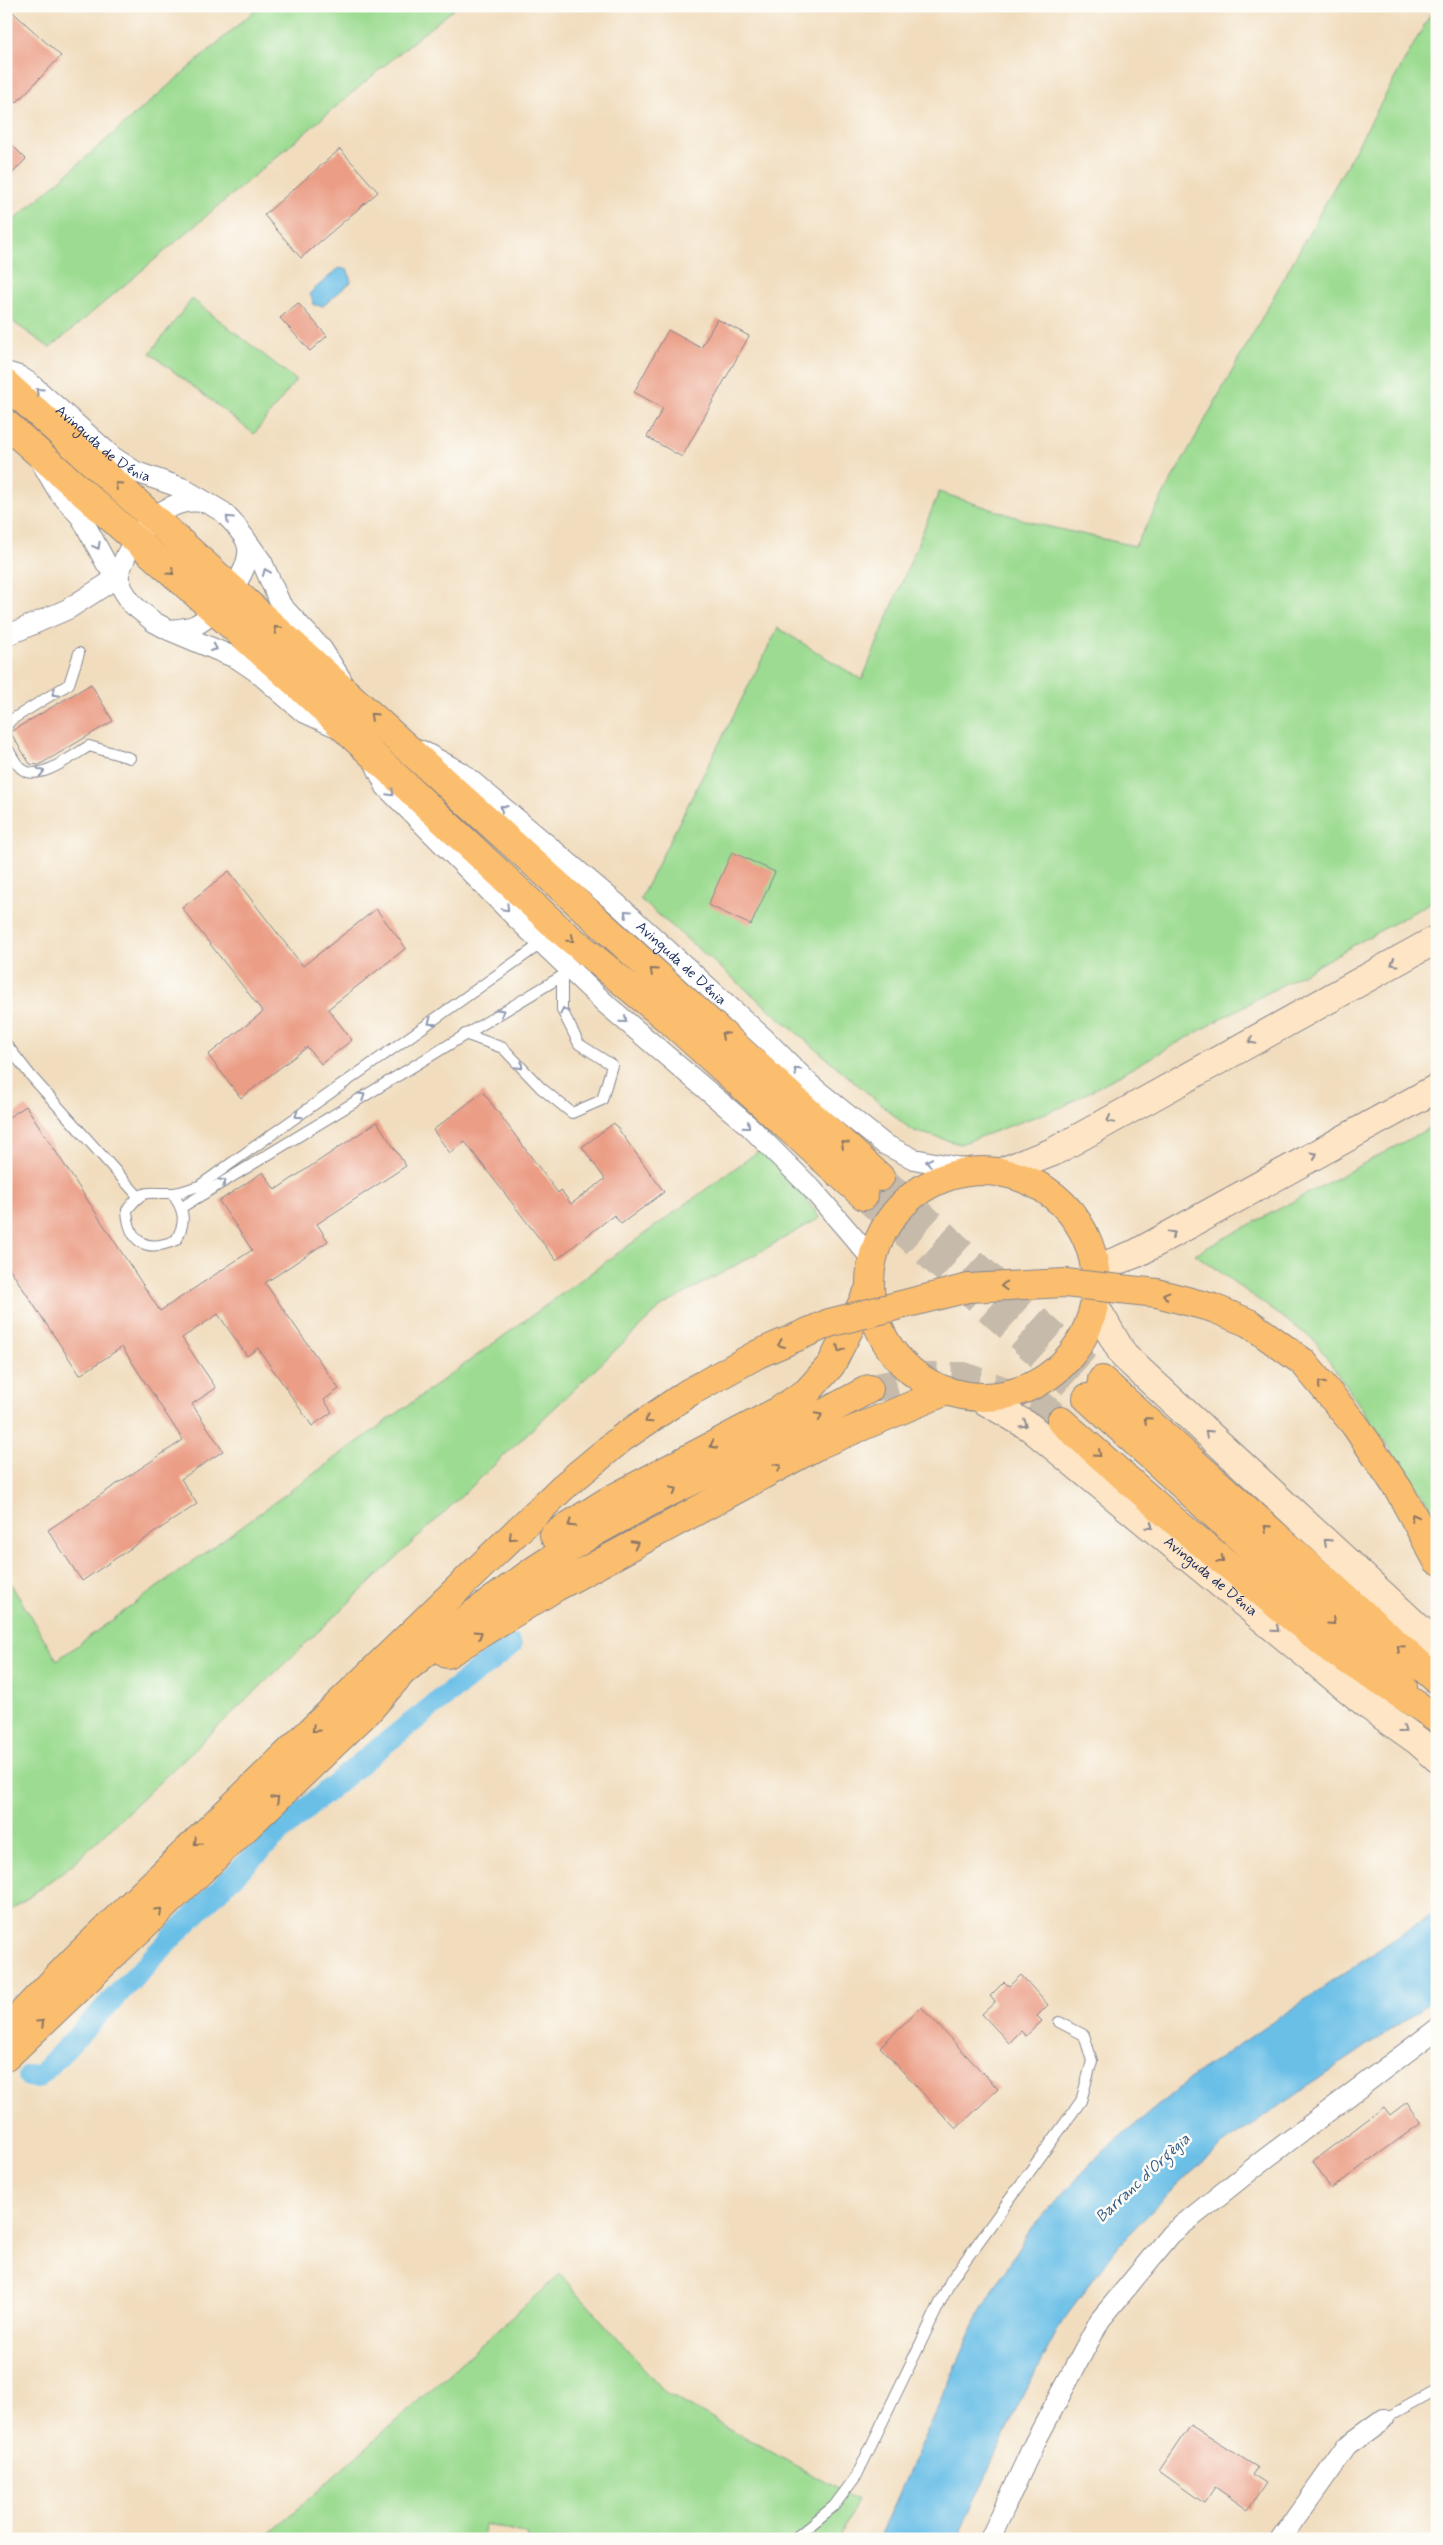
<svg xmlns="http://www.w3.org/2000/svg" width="1443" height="2545" font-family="Mynerve,sans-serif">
  <rect width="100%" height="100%" fill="#fdfcf7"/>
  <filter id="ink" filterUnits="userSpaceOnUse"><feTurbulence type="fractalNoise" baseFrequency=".02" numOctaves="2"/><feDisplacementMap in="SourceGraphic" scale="10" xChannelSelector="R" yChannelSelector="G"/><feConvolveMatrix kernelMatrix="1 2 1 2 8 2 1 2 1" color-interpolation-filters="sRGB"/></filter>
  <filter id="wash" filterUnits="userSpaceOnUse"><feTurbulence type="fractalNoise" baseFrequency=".0096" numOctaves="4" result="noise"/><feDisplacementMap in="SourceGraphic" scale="20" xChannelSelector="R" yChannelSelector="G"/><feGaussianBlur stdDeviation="1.12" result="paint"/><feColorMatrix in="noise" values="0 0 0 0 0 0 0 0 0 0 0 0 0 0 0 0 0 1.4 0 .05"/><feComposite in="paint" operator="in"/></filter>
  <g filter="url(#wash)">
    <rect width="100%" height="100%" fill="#f1ddbe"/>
    <path fill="#9cdb91" stroke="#5c8578" d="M260 6H458L416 39 50 348 6 317V227Z
      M1435 6H1437V899L1062 1107 960 1144 911 1130 640 899 778 628 862 680 939 492 1037 524 1135 546Z
      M192 299 296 380 254 434 150 353Z
      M1437 1124V1516L1314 1340 1195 1254Z
      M767 1145 820 1218 661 1307 74 1863 6 1914V1576L57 1660Z
      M560 2274 666 2393 857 2500 839 2539H528V2535L484 2524 482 2539H264Z"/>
    <path fill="#6bbfe7" stroke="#4377a2" d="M339 268 348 270 351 282 323 306 314 305 310 293Z
      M1437 1910V1998L1226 2142 1173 2189 1118 2246 1062 2322 1023 2395 957 2539H879L981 2310 1030 2230 1098 2156 1193 2076Z"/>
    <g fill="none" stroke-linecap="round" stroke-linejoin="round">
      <path stroke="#6bbfe7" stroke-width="22" d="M29 2076 37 2078C118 1996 194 1910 279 1833 353 1766 433 1706 511 1645"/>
    </g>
    <g id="blocks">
      <path fill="#eb9d85" d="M6 6 61 56 17 102 6 91Z
        M6 139 26 159 6 180Z
        M340 149 378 192 301 258 264 215Z
        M298 303 327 336 310 351 280 318Z
        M717 319 749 336 682 457 647 437 663 408 634 392 668 330 701 348Z
        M91 684 113 721 39 765 30 764 10 732Z
        M732 852 775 872 751 925 708 905Z
        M229 871 303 966 376 909 406 948 328 1009 352 1040 321 1064 307 1047 241 1098 208 1055 263 1012 182 908Z
        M483 1092 558 1193 561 1190 571 1204 605 1179 582 1147 614 1123 664 1192 621 1224 614 1215 556 1260 465 1142 450 1153 433 1130Z
        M26 1106 160 1311 252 1250 219 1201 263 1172 275 1190 377 1122 406 1166 317 1224 328 1241 265 1283 339 1389 324 1400 332 1412 312 1426 258 1348 247 1356 218 1314 182 1338 216 1388 192 1404 223 1451 181 1479 197 1504 82 1581 48 1530 183 1440 122 1347 80 1375 6 1263V1119Z
        M1021 1975 1048 2005 1037 2016 1042 2021 1026 2036 1021 2031 1009 2043 982 2014 995 2002 990 1996 1004 1982 1009 1986Z
        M921 2007 998 2089 956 2129 880 2047Z
        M1407 2102 1421 2123 1331 2189 1313 2161 1384 2107 1390 2115Z
        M1190 2425 1257 2467 1252 2474 1266 2483 1248 2510 1215 2487 1204 2503 1159 2471Z"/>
    </g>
  </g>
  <g filter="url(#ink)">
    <use href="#blocks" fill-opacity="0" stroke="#86868e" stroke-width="1"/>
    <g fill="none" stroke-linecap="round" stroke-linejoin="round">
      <path stroke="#c6baab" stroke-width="28" stroke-dasharray="28 14" stroke-linecap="butt" d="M880 1177 1102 1380
        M864 1196 1087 1398"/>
      <path stroke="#c6baab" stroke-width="28" stroke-dasharray="28 14" stroke-linecap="butt" d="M869 1389 927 1376H963L1038 1402 1061 1421"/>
      <g stroke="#86868e" stroke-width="12">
        <path id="lane" d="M6 726 11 720 69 684 79 653
          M6 746C11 753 15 764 22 769 38 783 74 755 89 746L130 758
          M465 1034 503 1048 541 1088 572 1113 602 1100 612 1065 579 1044 562 1010V976
          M6 1044 31 1076 138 1196
          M172 1193C184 1210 187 1221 176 1240 146 1253 129 1243 127 1210 145 1187 146 1194 172 1193 181 1193 191 1188 199 1186L542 943
          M182 1207 562 976 576 975
          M1384 2419 1437 2390
          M794 2539 834 2506 857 2475 951 2280 1081 2101 1092 2061 1084 2035 1059 2022"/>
      </g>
      <g stroke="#86868e" stroke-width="22">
        <g id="street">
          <path id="s1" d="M6 372 19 376 30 383 113 457 136 472 182 488 223 512 236 526 262 562 281 605 322 649 341 679"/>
          <path d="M41 462 58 491 81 517 107 565 118 577 123 590 132 604 154 622 169 630 238 659 257 672 303 712 334 726"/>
          <path d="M118 577C129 539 162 493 207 503"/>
          <path d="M169 630C178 629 187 629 196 625 216 614 246 577 248 554 249 549 247 543 245 538"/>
          <path d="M6 636 68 609 118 577"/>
          <path id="s2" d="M422 751 462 773 525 826 617 904 765 1039 812 1086 884 1144 914 1159 977 1171"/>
          <path d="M373 759 386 787 517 919 608 1006 750 1127 812 1189 872 1259"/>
          <path d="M990 2539 1034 2444 1100 2320 1171 2234 1261 2162 1437 2029"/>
          <path d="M1281 2539 1347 2446 1384 2419"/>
        </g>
      </g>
      <g stroke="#86868e" stroke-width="30">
        <g id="secondary">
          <path d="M1001 1172 1053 1152 1437 939"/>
          <path d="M1096 1269 1137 1253 1437 1088"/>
          <path d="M1095 1306 1124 1356 1437 1645"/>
          <path id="s3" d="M982 1399 1030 1427 1369 1706 1418 1741 1437 1758"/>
        </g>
      </g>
      <g stroke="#86868e" stroke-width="30">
        <path id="primary" d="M6 384 880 1177
          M6 424 297 684 560 930 675 1025 864 1196
          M870 1284a113 113 0 1 1 226 0a113 113 0 1 1-226 0Z
          M1102 1380 1437 1680
          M1087 1398 1403 1687"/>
      </g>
      <g stroke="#86868e" stroke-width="30">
        <path id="highway" d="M1213 1308 1249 1323 1303 1362 1355 1425 1399 1490 1437 1560
          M1061 1421 1177 1523 1333 1651 1437 1718
          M554 1535 608 1501 778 1411 807 1392 831 1365 869 1290
          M447 1654 556 1587 820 1444 944 1392
          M6 2030 77 1957 562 1488 622 1438 688 1393
          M6 2057 367 1712 402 1672 472 1615 536 1569 591 1534 655 1499 754 1451 869 1389"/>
      </g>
      <use href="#lane" stroke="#fff" stroke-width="10"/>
      <use href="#street" stroke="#fff" stroke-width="20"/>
      <use href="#secondary" stroke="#fde5c5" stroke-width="28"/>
      <use href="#primary" stroke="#fbbe6e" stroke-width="28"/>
      <use href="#highway" stroke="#fbbe6e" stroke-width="28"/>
      <g stroke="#86868e" stroke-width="30" stroke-linecap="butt">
        <path id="highway-bridge" d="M688 1393 758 1354 829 1323 968 1288 1065 1283 1157 1293 1213 1308"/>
      </g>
      <use href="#highway-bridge" stroke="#fbbe6e" stroke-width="28"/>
    </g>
    <defs><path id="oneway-chevron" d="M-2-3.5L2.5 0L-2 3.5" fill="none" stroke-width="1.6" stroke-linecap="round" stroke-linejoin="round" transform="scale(1.25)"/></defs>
    <g stroke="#8d97ae">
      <use href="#oneway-chevron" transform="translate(39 391) rotate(-138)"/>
      <use href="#oneway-chevron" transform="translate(229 519) rotate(-136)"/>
      <use href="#oneway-chevron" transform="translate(97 546) rotate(61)"/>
      <use href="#oneway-chevron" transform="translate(266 572) rotate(-112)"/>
      <use href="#oneway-chevron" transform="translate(214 648) rotate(24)"/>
      <use href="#oneway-chevron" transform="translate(55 693) rotate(148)"/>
      <use href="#oneway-chevron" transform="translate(41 772) rotate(-14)"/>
      <use href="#oneway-chevron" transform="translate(391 793) rotate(46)"/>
      <use href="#oneway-chevron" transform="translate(503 808) rotate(-140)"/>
      <use href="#oneway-chevron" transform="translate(506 908) rotate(45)"/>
      <use href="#oneway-chevron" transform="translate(627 913) rotate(-138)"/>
      <use href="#oneway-chevron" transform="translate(564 1011) rotate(-105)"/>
      <use href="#oneway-chevron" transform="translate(501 1012) rotate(-31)"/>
      <use href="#oneway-chevron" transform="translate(624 1020) rotate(41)"/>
      <use href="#oneway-chevron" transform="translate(431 1022) rotate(145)"/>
      <use href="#oneway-chevron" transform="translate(520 1066) rotate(47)"/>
      <use href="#oneway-chevron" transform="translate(797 1071) rotate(-136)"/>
      <use href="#oneway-chevron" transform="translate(362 1096) rotate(-32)"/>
      <use href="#oneway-chevron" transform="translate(298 1115) rotate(145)"/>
      <use href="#oneway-chevron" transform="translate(747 1126) rotate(41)"/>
      <use href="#oneway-chevron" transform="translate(929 1162) rotate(-169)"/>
      <use href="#oneway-chevron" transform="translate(223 1182) rotate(-32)"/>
    </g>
    <g stroke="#8b7666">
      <use href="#oneway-chevron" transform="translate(118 485) rotate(-138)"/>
      <use href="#oneway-chevron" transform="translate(171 572) rotate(42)"/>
      <use href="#oneway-chevron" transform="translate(277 629) rotate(-138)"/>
      <use href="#oneway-chevron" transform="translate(373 716) rotate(-137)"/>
      <use href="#oneway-chevron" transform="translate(571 939) rotate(40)"/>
      <use href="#oneway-chevron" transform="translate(653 971) rotate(-138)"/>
      <use href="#oneway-chevron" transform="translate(724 1035) rotate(-138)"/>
      <use href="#oneway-chevron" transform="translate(844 1144) rotate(-138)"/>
      <use href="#oneway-chevron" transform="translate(1004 1286) rotate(177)"/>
      <use href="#oneway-chevron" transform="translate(1166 1295) rotate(-165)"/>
      <use href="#oneway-chevron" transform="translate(781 1344) rotate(156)"/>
      <use href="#oneway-chevron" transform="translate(840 1349) rotate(117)"/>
      <use href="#oneway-chevron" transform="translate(1321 1384) rotate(-129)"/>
      <use href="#oneway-chevron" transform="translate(819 1416) rotate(-28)"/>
      <use href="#oneway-chevron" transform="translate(648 1420) rotate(146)"/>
      <use href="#oneway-chevron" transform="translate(1147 1420) rotate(-138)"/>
      <use href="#oneway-chevron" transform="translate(713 1445) rotate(152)"/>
      <use href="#oneway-chevron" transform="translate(1098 1454) rotate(42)"/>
      <use href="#oneway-chevron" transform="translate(778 1467) rotate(-28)"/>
      <use href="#oneway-chevron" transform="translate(674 1490) rotate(-26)"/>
      <use href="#oneway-chevron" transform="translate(1414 1517) rotate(-118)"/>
      <use href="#oneway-chevron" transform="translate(571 1524) rotate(147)"/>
      <use href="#oneway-chevron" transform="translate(1267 1528) rotate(-138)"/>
      <use href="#oneway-chevron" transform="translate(512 1537) rotate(136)"/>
      <use href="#oneway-chevron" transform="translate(635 1544) rotate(-28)"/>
      <use href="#oneway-chevron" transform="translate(1221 1560) rotate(39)"/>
      <use href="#oneway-chevron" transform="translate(1332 1622) rotate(42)"/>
      <use href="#oneway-chevron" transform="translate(479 1634) rotate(-32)"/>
      <use href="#oneway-chevron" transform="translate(1400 1648) rotate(-138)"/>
      <use href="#oneway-chevron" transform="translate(315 1729) rotate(136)"/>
      <use href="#oneway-chevron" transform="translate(276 1799) rotate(-44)"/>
      <use href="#oneway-chevron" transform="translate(197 1842) rotate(136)"/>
      <use href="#oneway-chevron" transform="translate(159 1911) rotate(-44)"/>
      <use href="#oneway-chevron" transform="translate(41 2023) rotate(-44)"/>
    </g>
    <g stroke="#8c8a92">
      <use href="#oneway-chevron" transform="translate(1394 963) rotate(151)"/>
      <use href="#oneway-chevron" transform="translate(1252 1041) rotate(151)"/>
      <use href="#oneway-chevron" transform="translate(1110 1120) rotate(151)"/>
      <use href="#oneway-chevron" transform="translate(1314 1155) rotate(-29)"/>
      <use href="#oneway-chevron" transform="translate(1172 1234) rotate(-29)"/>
      <use href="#oneway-chevron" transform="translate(1024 1424) rotate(32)"/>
      <use href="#oneway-chevron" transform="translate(1208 1433) rotate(-137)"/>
      <use href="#oneway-chevron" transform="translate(1150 1526) rotate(39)"/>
      <use href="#oneway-chevron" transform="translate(1327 1542) rotate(-137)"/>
      <use href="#oneway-chevron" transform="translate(1276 1629) rotate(39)"/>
      <use href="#oneway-chevron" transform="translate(1403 1730) rotate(36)"/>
    </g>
  </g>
  <g text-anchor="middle" stroke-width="5" stroke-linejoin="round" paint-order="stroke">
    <g font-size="15" fill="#1b2f5e" stroke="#fdfcf7">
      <text dy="5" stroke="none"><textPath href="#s1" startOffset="122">Avinguda de Dénia</textPath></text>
      <text dy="5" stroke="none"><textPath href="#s2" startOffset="336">Avinguda de Dénia</textPath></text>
      <text dy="5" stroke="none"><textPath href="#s3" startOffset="290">Avinguda de Dénia</textPath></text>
    </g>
    <g font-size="16" font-style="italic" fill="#335a87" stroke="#fdfcf7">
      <text transform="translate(1142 2177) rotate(-43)" y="6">Barranc d'Orgègia</text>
    </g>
  </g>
  <rect width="1443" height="2545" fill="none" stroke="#fdfcf7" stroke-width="25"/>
</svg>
